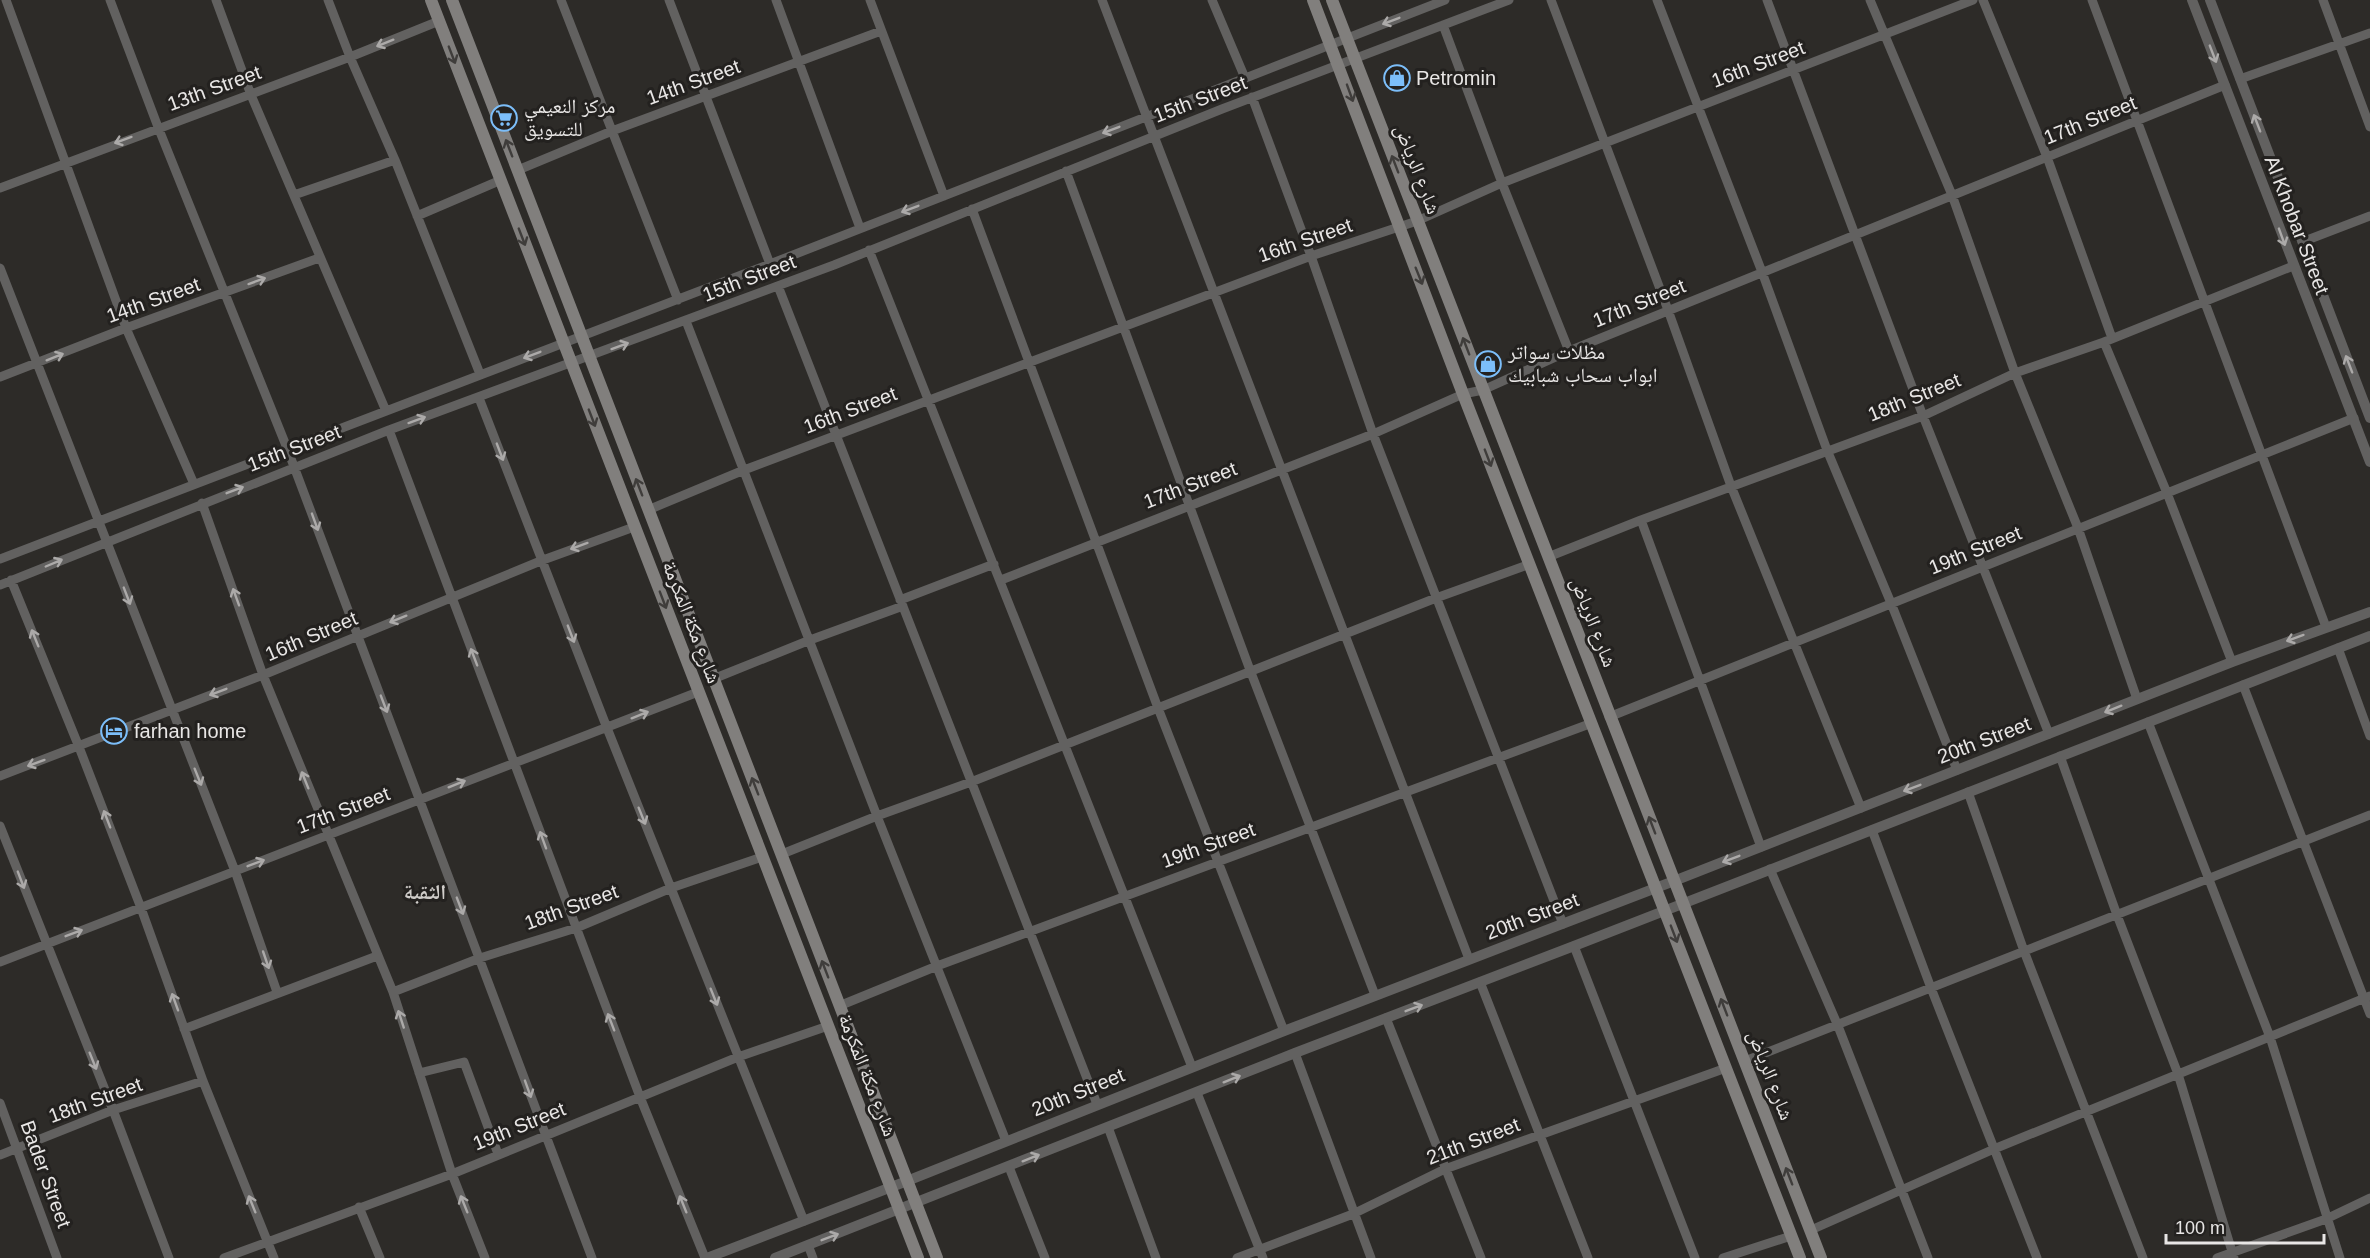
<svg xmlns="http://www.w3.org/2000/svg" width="2370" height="1258" font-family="Helvetica,'Noto Naskh Arabic',sans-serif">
  <rect width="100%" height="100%" fill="#2d2b28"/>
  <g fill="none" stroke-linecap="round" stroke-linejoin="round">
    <path stroke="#626160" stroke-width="9" d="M6 0 126 328 194 484
      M110 0 158 127 287 448 592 1258
      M216 0 251 95 386 411
      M328 0 350 57 395 160 480 374
      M561 0 678 300
      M669 0 770 264
      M776 0 860 228
      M870 0 944 196
      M1102 0 1469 959
      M1212 0 1245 78
      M1551 0 1668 310 1731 486 1861 808
      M1657 0 1762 272 1827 450 1891 603 1957 770
      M1767 0 1923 416 2049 734
      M1870 0 1952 195 2015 373 2078 528 2137 699
      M1983 0 2047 157 2112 338
      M2092 0 2326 627
      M2323 0 2370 127
      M1443 25 1502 183 1569 351
      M2240 79 2370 33
      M1252 97 1311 256 1373 434 1563 924
      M518 170 612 131 881 31
      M1066 171 1250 670 1375 995
      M0 188 350 57 439 21
      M294 195 395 160
      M972 209 1158 708 1284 1031
      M417 216 501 180
      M2302 242 2370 216
      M869 250 1192 1067
      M0 268 235 871 277 992
      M778 286 1097 1104
      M686 321 877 816 1006 1141
      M2104 342 2167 493 2232 662
      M0 377 126 328 319 258
      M479 398 607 728 804 1221
      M389 430 640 1097 705 1258
      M202 503 263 675 393 992 452 1174 485 1258
      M648 510 744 470 1311 256 1417 221 1502 183 1973 0
      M1641 520 1761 847
      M1548 557 1641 520 1923 416 2015 373 2104 342 2293 266
      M0 559 770 264 1445 0
      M11 580 79 747 141 908 203 1081 274 1258
      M1001 580 1373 434 1463 394 1483 390 1569 351 2225 85
      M0 585 389 430 834 265 1222 109 1509 0
      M900 600 994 564
      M2338 648 2370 736
      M713 679 810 640 903 606
      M2243 685 2370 1014
      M1609 717 2354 418
      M2148 722 2270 1037 2340 1258
      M2060 756 2117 915 2178 1074 2234 1258
      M0 776 263 675 543 560 634 527
      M1968 792 2024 951 2143 1258
      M0 826 113 1110 169 1258
      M1872 830 1931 988 2037 1258
      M782 854 877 816 971 782 1436 598 1530 564
      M1770 869 1838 1026 1928 1258
      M1574 946 1695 1258
      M0 962 698 692
      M1480 982 1588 1258
      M393 992 480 958 576 928 671 888 762 857
      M839 1006 937 966 1592 723
      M1386 1018 1481 1258
      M184 1029 377 956
      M1295 1053 1371 1258
      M1745 1061 2370 815
      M419 1073 464 1062 498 1154
      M1197 1093 1263 1258
      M0 1103 57 1258
      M1108 1127 1156 1258
      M0 1155 113 1110 203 1081
      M1009 1167 1045 1258
      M359 1207 380 1258
      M1811 1230 1994 1149 2370 996
      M808 1245 813 1258
      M224 1258 452 1174 738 1057 828 1026
      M1237 1258 1353 1214 1445 1169 1726 1068
      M1723 1258 1791 1236
      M2217 1258 2326 1219 2370 1198"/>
    <path stroke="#626160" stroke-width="10" d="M2192 0 2370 462
      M2210 0 2370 418
      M707 1258 907 1181 1284 1031 1674 881 2232 662 2370 612
      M775 1258 1295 1053 1574 946 2370 636"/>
    <path stroke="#817f7d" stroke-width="12" d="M431 0 918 1258
      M452 0 937 1258
      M1313 0 1463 394 1800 1258
      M1332 0 1821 1258"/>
  </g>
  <defs><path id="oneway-shaft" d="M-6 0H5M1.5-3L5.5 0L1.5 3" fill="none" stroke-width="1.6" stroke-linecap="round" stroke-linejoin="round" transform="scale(1.5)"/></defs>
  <g stroke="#acaaa9">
    <use href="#oneway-shaft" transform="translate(1391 21) rotate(159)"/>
    <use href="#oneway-shaft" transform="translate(385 43) rotate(158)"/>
    <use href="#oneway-shaft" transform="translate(2213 54) rotate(69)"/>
    <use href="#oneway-shaft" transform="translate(2257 123) rotate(-111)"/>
    <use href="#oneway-shaft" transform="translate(1111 130) rotate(159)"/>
    <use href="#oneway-shaft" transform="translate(123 140) rotate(160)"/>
    <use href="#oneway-shaft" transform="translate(910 209) rotate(159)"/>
    <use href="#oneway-shaft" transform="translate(2282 237) rotate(70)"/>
    <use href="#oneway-shaft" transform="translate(257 281) rotate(-20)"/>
    <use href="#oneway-shaft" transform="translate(620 346) rotate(-20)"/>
    <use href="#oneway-shaft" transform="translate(532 355) rotate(159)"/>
    <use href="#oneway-shaft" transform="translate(55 357) rotate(-22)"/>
    <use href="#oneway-shaft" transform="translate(2349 364) rotate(-111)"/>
    <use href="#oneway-shaft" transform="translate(417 420) rotate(-20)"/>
    <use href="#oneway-shaft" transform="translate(500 452) rotate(69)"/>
    <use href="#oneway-shaft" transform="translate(235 490) rotate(-21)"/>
    <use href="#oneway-shaft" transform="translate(315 522) rotate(70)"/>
    <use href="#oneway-shaft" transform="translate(579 546) rotate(160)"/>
    <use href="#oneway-shaft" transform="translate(54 563) rotate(-23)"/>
    <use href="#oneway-shaft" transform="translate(127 596) rotate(69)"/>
    <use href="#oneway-shaft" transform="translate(236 597) rotate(-110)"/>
    <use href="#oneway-shaft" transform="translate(398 619) rotate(158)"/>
    <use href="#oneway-shaft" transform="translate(571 634) rotate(69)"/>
    <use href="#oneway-shaft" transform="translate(35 638) rotate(-112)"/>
    <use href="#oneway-shaft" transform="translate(2295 638) rotate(160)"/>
    <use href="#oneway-shaft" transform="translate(474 657) rotate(-111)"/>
    <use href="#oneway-shaft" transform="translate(218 692) rotate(159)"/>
    <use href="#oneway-shaft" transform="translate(384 704) rotate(69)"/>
    <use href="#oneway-shaft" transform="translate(2113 709) rotate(158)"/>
    <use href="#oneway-shaft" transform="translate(640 715) rotate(-22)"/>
    <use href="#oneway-shaft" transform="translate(36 763) rotate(160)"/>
    <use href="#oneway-shaft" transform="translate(198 777) rotate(68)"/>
    <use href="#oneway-shaft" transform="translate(305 780) rotate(-112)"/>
    <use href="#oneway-shaft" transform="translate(457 784) rotate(-22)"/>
    <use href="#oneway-shaft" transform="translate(1912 788) rotate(159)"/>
    <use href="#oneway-shaft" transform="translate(642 816) rotate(68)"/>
    <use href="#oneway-shaft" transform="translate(107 819) rotate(-111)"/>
    <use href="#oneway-shaft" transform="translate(543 840) rotate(-110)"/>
    <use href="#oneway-shaft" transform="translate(1731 859) rotate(159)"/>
    <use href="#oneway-shaft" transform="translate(256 863) rotate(-21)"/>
    <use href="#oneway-shaft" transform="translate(21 880) rotate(69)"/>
    <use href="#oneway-shaft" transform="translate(460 906) rotate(69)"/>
    <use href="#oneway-shaft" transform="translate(74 933) rotate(-21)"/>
    <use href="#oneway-shaft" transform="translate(266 960) rotate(71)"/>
    <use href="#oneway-shaft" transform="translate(714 997) rotate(68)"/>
    <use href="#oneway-shaft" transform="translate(175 1002) rotate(-110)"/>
    <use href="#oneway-shaft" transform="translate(1414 1008) rotate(-21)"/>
    <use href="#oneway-shaft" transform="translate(401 1019) rotate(-108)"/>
    <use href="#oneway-shaft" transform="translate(611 1022) rotate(-111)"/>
    <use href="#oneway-shaft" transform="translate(93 1061) rotate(68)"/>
    <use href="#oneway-shaft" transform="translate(1232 1079) rotate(-22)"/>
    <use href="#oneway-shaft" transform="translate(528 1089) rotate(70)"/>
    <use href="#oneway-shaft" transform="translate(1031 1158) rotate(-22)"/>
    <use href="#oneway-shaft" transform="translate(252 1204) rotate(-112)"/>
    <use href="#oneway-shaft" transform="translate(464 1204) rotate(-112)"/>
    <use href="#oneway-shaft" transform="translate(683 1204) rotate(-112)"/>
    <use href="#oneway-shaft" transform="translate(830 1237) rotate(-21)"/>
  </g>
  <g stroke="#3f3d3b">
    <use href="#oneway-shaft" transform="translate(452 55) rotate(69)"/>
    <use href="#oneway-shaft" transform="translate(1350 93) rotate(70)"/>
    <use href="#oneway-shaft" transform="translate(509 148) rotate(-111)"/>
    <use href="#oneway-shaft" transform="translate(1395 164) rotate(-111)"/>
    <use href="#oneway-shaft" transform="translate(522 237) rotate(69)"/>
    <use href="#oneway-shaft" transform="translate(1419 276) rotate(68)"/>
    <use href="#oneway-shaft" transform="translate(1466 346) rotate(-111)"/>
    <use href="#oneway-shaft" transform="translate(592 418) rotate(69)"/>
    <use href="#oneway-shaft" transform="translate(1488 458) rotate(69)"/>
    <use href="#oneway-shaft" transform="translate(639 487) rotate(-111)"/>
    <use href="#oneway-shaft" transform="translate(663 600) rotate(69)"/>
    <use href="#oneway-shaft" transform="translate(755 786) rotate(-111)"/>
    <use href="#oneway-shaft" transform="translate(1652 825) rotate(-111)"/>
    <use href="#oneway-shaft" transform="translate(1674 934) rotate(69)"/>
    <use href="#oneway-shaft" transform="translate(825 969) rotate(-111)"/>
    <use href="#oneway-shaft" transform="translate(1724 1007) rotate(-111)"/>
    <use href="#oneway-shaft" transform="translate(1789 1176) rotate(-111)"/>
  </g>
  <defs>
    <g id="shop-ring" transform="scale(1.35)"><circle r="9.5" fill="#23211f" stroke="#7cbef9" stroke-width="1.5"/><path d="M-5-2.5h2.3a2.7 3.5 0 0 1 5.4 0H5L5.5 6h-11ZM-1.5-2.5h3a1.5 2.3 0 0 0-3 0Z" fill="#7cbef9"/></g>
    <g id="supermarket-ring" transform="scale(1.35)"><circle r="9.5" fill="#23211f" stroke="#7cbef9" stroke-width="1.5"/><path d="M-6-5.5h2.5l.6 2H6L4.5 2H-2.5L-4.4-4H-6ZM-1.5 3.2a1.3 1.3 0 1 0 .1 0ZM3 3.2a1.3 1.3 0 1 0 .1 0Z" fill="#7cbef9"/></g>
    <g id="hotel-ring" transform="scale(1.35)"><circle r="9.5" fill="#23211f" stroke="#7cbef9" stroke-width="1.5"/><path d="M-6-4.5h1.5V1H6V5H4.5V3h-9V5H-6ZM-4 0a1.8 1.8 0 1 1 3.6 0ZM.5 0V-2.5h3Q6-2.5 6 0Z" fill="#7cbef9"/></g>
  </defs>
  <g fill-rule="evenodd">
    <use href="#shop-ring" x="1397" y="78"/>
    <use href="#supermarket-ring" x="504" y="118"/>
    <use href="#shop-ring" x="1488" y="364"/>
    <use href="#hotel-ring" x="114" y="731"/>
  </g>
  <g text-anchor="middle" stroke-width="6" stroke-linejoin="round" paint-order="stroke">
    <g font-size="20" fill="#e8e6e5" stroke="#23211f">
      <text transform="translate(1758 64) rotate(-21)" y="7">16th Street</text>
      <text transform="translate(693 82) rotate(-20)" y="7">14th Street</text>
      <text transform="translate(214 88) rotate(-20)" y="7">13th Street</text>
      <text transform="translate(1200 99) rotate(-21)" y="7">15th Street</text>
      <text transform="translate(2090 120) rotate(-22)" y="7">17th Street</text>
      <text transform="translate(1418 169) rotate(69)" y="7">شارع الرياض</text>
      <text transform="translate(2297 225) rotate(69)" y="7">Al Khobar Street</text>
      <text transform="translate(1305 240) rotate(-19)" y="7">16th Street</text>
      <text transform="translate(749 278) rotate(-21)" y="7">15th Street</text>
      <text transform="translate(153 300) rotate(-20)" y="7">14th Street</text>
      <text transform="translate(1639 303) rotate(-22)" y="7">17th Street</text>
      <text transform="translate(1914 397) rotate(-22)" y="7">18th Street</text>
      <text transform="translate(850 410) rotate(-21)" y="7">16th Street</text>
      <text transform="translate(294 448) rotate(-21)" y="7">15th Street</text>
      <text transform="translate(1190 485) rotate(-21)" y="7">17th Street</text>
      <text transform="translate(1975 550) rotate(-22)" y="7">19th Street</text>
      <text transform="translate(692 622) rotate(69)" y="7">شارع مكة المكرمة</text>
      <text transform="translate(1594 622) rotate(69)" y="7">شارع الرياض</text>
      <text transform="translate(311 636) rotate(-23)" y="7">16th Street</text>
      <text transform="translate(1984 740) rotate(-21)" y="7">20th Street</text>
      <text transform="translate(343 810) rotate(-21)" y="7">17th Street</text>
      <text transform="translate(1208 845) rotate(-20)" y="7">19th Street</text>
      <text transform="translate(571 907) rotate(-20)" y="7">18th Street</text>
      <text transform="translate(1532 916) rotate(-21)" y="7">20th Street</text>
      <text transform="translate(868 1075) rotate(69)" y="7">شارع مكة المكرمة</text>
      <text transform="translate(1771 1075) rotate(69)" y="7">شارع الرياض</text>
      <text transform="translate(1078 1092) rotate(-22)" y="7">20th Street</text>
      <text transform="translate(95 1100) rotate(-20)" y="7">18th Street</text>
      <text transform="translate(519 1126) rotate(-22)" y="7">19th Street</text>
      <text transform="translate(1473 1141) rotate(-21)" y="7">21th Street</text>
      <text transform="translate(46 1174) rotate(70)" y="7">Bader Street</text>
    </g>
    <g font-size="20" fill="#e8e6e5" stroke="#23211f" text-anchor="start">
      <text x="1416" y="85">Petromin</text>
      <text x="524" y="113">مركز النعيمي<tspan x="524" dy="23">للتسويق</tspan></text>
      <text x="1508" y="359">مظلات سواتر<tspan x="1508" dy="23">ابواب سحاب شبابيك</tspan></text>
      <text x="134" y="738">farhan home</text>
    </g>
    <g font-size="21" font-weight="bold" fill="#cfccc9" stroke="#23211f">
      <text x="425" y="899">الثقبة</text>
    </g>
  </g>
  <path d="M2166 1234v9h158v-9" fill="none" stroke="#e8e6e5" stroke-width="3"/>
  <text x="2175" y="1234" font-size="18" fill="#e8e6e5" stroke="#23211f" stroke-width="4.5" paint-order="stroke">100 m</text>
</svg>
